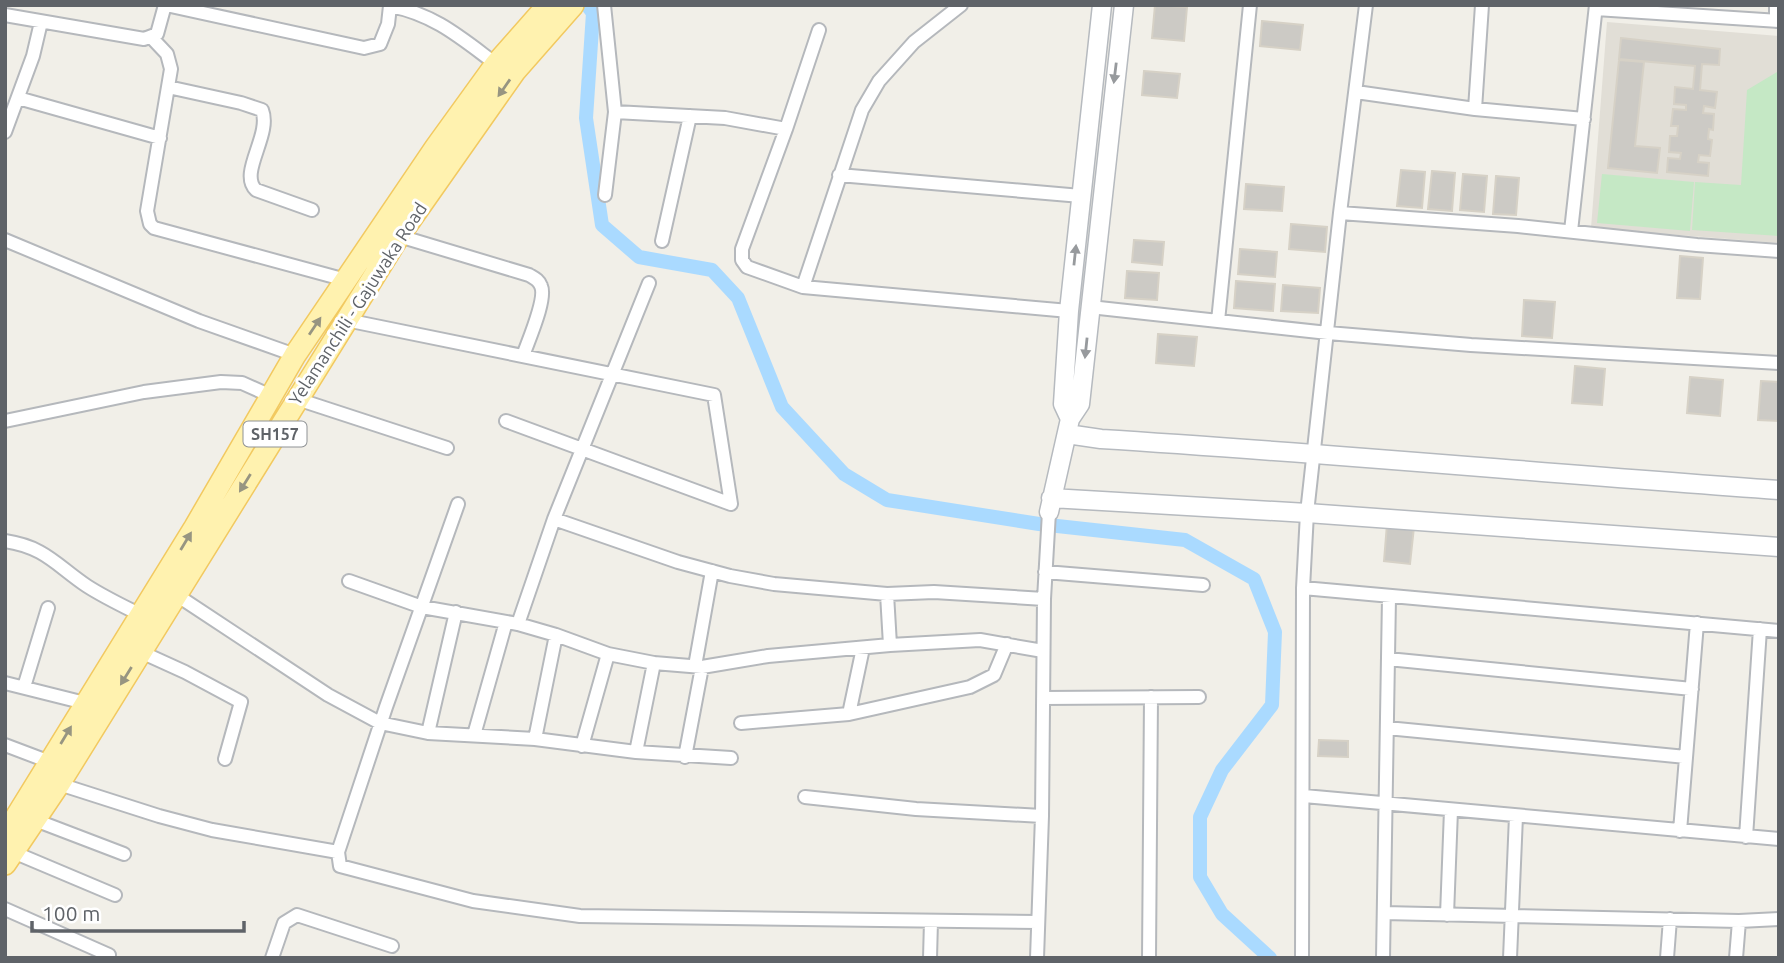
<svg xmlns="http://www.w3.org/2000/svg" width="1784" height="963" font-family="Ubuntu,sans-serif">
  <rect width="100%" height="100%" fill="#f1efe8"/>
  <path fill="#e1ded6" d="M1607 22 1779 36V243L1591 228Z"/>
  <path fill="#c5e8c5" d="M1777 72 1779 236 1692 230 1695 182 1741 185 1747 90Z
    M1602 174 1694 182 1690 231 1597 223Z"/>
  <g fill="none" stroke-linecap="round" stroke-linejoin="round">
    <path stroke="#aadaff" stroke-width="14" d="M587 5 593 13 586 118 602 225 639 257 712 270 738 298 782 407 844 474 887 500 1039 524 1185 540 1254 579 1275 632 1272 705 1222 770 1200 817V877L1222 914 1270 958"/>
  </g>
  <path fill="#cccac5" stroke="#d6d1c6" stroke-width="2" d="M1155 5 1187 7 1184 41 1152 38Z
    M1262 21 1303 25 1300 50 1260 46Z
    M1621 38 1720 49 1719 65 1702 64 1700 90 1717 92 1715 108 1704 106 1703 113 1714 114 1713 130 1709 129 1708 139 1712 140 1710 156 1699 155 1698 162 1709 163 1708 176 1667 172 1668 158 1680 159 1681 153 1669 152 1670 136H1677L1678 126H1671L1673 109 1686 110V105L1674 104 1675 87 1693 89 1695 66 1619 59Z
    M1619 60 1644 62 1635 146 1660 148 1657 173 1608 168Z
    M1144 71 1180 74 1177 98 1142 95Z
    M1401 170 1425 172 1422 208 1397 206Z
    M1432 171 1455 173 1452 211 1428 209Z
    M1463 174 1487 176 1484 212 1460 210Z
    M1496 176 1519 178 1516 215 1493 214Z
    M1246 184 1284 187 1282 211 1244 209Z
    M1291 224 1327 227 1325 252 1289 249Z
    M1134 240 1164 242 1162 265 1132 262Z
    M1240 249 1277 252 1275 277 1238 274Z
    M1680 256 1703 258 1700 299 1677 298Z
    M1127 271 1159 273 1157 300 1125 298Z
    M1236 281 1275 284 1273 311 1234 308Z
    M1283 285 1320 288 1318 313 1281 311Z
    M1524 300 1555 302 1552 338 1522 336Z
    M1158 334 1197 337 1194 366 1156 363Z
    M1575 366 1605 369 1602 405 1572 403Z
    M1690 377 1723 380 1720 416 1687 413Z
    M1761 381 1779 382V421L1758 420Z
    M1387 524 1414 527 1410 564 1384 561Z
    M1319 740 1348 741V757L1318 756Z"/>
  <g fill="none" stroke-linecap="round" stroke-linejoin="round">
    <g stroke="#b5b8bc" stroke-width="16">
      <path id="street" d="M166 5 364 48 380 44 388 24 390 6C434 14 461 38 496 64
        M604 5 615 112 725 118 786 129 742 249V260L747 267 803 287
        M961 5 914 42 879 81 862 110 803 287 1069 311
        M1596 9 1779 21
        M5 15 144 39 157 34 165 5
        M1776 21V5
        M151 37 167 54 171 69 147 211 150 224 154 228 346 280
        M168 87 241 103 262 110C272 135 238 173 256 190L312 210
        M1356 92 1475 109 1584 119
        M18 98 160 138
        M1475 109 1482 5
        M786 129 819 30
        M5 132 33 56 41 22
        M839 175 1081 196
        M605 195 615 112
        M1340 213 1518 226 1697 245 1779 251
        M1571 231 1596 5
        M399 236 529 275C534 278 539 280 541 286 547 299 528 341 523 356
        M5 240 199 321 295 355
        M662 241 690 116
        M1090 307 1328 333 1471 345 1779 363
        M346 320 714 395 731 504 506 421
        M1218 321 1250 5
        M297 399 447 448
        M5 421 144 392 221 382 242 383 271 396
        M458 504 386 707 338 852 340 866 473 901 580 916 1038 922
        M554 519 678 562 730 576 774 584 887 594 934 592 1044 599
        M5 541C45 547 56 565 87 586 104 597 123 606 141 615
        M1045 572 1203 585
        M349 581 422 607 518 624 556 635
        M1303 588 1779 631
        M175 594 328 695 380 723 428 733 535 739 556 635 608 654 654 663 702 667 768 656 890 645 887 594
        M518 624 554 519 649 283
        M890 645 980 640 1043 651
        M141 652 185 672 241 702 225 759
        M1388 659 1692 689
        M695 666 712 571
        M5 683 85 703
        M24 687 48 608
        M1043 698 1199 697
        M849 714 863 648
        M741 723 849 714 970 687 994 675 1007 644
        M1387 728 1686 757
        M428 733 456 612
        M474 735 506 622
        M535 739 636 752 731 758
        M5 745 50 762
        M582 746 608 654
        M636 752 654 663
        M685 757 702 667
        M59 784 159 816 212 830 338 852
        M1304 796 1779 839
        M805 797 916 809 1042 816
        M35 820 124 854
        M1680 831 1697 623
        M1746 837 1760 629
        M13 852 115 895
        M5 909 109 955
        M1384 913 1739 921 1779 919
        M1447 915 1451 810
        M272 958 284 923 297 915 392 946
        M930 958 931 921
        M1037 958 1042 816 1044 599 1049 512
        M1149 958 1151 697
        M1302 958 1303 588 1307 513 1340 213 1366 5
        M1383 958 1389 597
        M1510 958 1516 816
        M1667 958 1670 919
        M1736 958 1739 921"/>
    </g>
    <g stroke="#b6babf" stroke-width="21">
      <path id="secondary" d="M1070 419 1063 404 1069 311 1102 5
        M1067 434 1101 439C1327 453 1553 474 1779 490
        M1051 498 1307 513 1779 547
        M1049 512 1070 419 1080 404 1124 5"/>
    </g>
    <g stroke="#f2c960" stroke-width="24">
      <path id="primary" d="M5 835 195 527 295 355 436 147 496 64 548 5
        M5 864 59 784 399 236 515 71 573 5"/>
    </g>
    <use href="#street" stroke="#fff" stroke-width="12"/>
    <use href="#secondary" stroke="#fff" stroke-width="18"/>
    <use href="#primary" stroke="#fff2af" stroke-width="21"/>
  </g>
  <defs><path id="oneway-solid" d="M-6-.8H1V-3.2L6.5 0L1 3.2V.8H-6Z" transform="scale(1.75)"/></defs>
  <g fill="#979a9d">
    <use href="#oneway-solid" transform="translate(1115 73) rotate(97)"/>
    <use href="#oneway-solid" transform="translate(1075 255) rotate(-84)"/>
    <use href="#oneway-solid" transform="translate(1086 348) rotate(96)"/>
  </g>
  <g fill="#979581">
    <use href="#oneway-solid" transform="translate(504 88) rotate(125)"/>
    <use href="#oneway-solid" transform="translate(315 326) rotate(-56)"/>
    <use href="#oneway-solid" transform="translate(245 483) rotate(122)"/>
    <use href="#oneway-solid" transform="translate(186 541) rotate(-59)"/>
    <use href="#oneway-solid" transform="translate(126 676) rotate(122)"/>
    <use href="#oneway-solid" transform="translate(66 735) rotate(-59)"/>
  </g>
  <g text-anchor="middle" stroke-width="6" stroke-linejoin="round" paint-order="stroke">
    <rect fill="#fff" stroke="#8f9295" stroke-width="2" x="243.5" y="421.5" width="63" height="25" rx="5"/>
    <g font-size="16" font-weight="bold" fill="#5f6368">
      <text x="275" y="440">SH157</text>
    </g>
    <g font-size="18" fill="#5f6368" stroke="#fff">
      <text transform="translate(358 304) rotate(-57)" y="6">Yelamanchili - Gajuwaka Road</text>
    </g>
  </g>
  <rect width="1784" height="963" fill="none" stroke="#5f6368" stroke-width="14"/>
  <path d="M32 921v10h212v-10" fill="none" stroke="#5f6368" stroke-width="3.5"/>
  <text x="42" y="921" font-size="21" fill="#5f6368" stroke="#ffffff" stroke-width="5" paint-order="stroke">100 m</text>
</svg>
